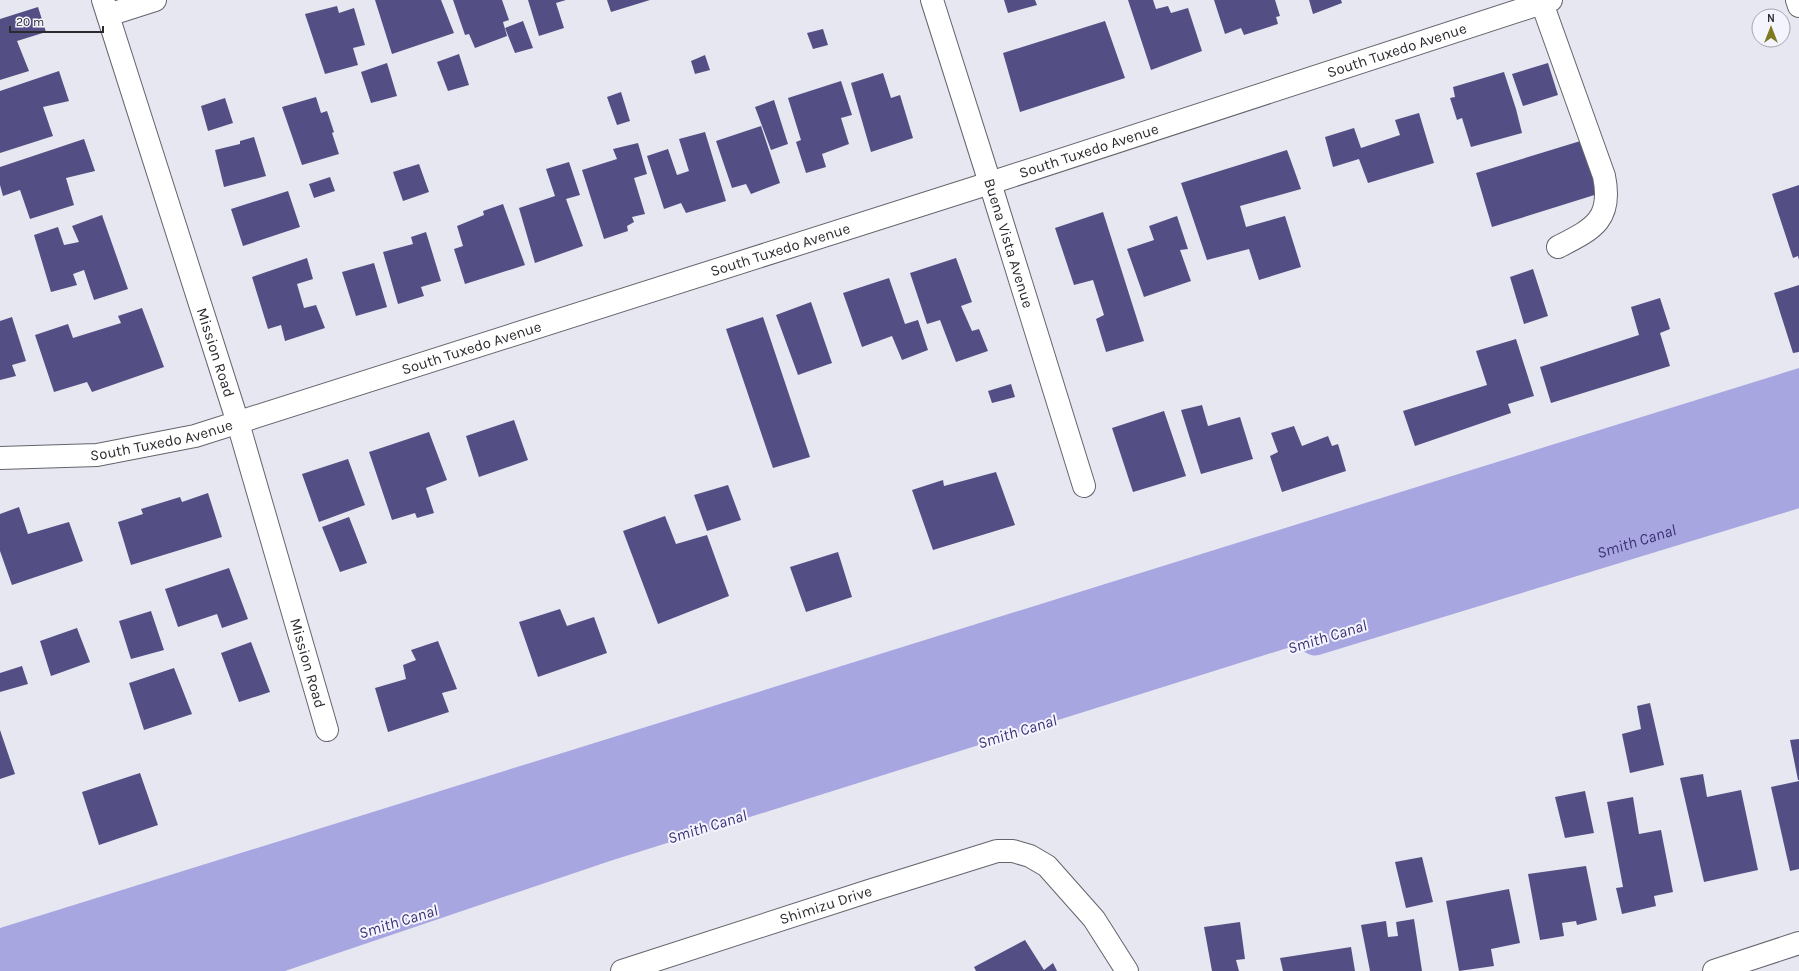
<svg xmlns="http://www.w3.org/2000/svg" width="1799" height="971" font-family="Karla,sans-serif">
  <rect width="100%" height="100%" fill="#e7e7f1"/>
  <path fill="#a8a6e1" d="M1799 368V487L610 861 285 971H0V928Z"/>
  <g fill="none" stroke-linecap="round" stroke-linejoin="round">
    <path stroke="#a8a6e1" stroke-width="33" id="s1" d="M1315 639 1799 491"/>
  </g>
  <path fill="#534f84" d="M375 0H441L454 33 392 54Z
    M453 0H502L509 20 503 22 507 36 475 48 469 34 465 35Z
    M528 0H566L556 3 564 28 539 36Z
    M607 0H650L611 12Z
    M1004 0H1035L1037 5 1008 13Z
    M1128 0H1153L1156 9 1168 6 1171 13 1188 8 1202 51 1151 70Z
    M1214 0H1275L1280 16 1276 17 1278 24 1244 35 1241 28 1225 34Z
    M1309 0H1341L1342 3 1313 14Z
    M337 6 339 13 354 8 365 45 353 48 358 65 325 74 305 14Z
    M38 7 46 32 17 41 29 71 0 80V19Z
    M523 21 533 48 515 53 505 28Z
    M1105 21 1125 78 1020 112 1003 53Z
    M823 29 828 45 813 49 807 33Z
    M459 54 469 85 448 91 437 62Z
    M705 55 710 70 695 74 691 61Z
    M387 63 397 96 371 103 361 72Z
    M1548 63 1558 95 1523 106 1512 74Z
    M59 71 69 101 43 107 53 136 0 153V91Z
    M1504 72 1516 109 1522 133 1471 147 1462 118 1457 120 1450 98 1455 97 1453 87Z
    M883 73 891 98 900 95 913 138 871 152 851 83Z
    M841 81 852 115 841 118 849 144 822 154 826 167 806 173 796 142 801 140 788 98Z
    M621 92 630 121 617 125 607 97Z
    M316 97 321 113 327 111 334 132 332 133 339 154 302 165 282 107Z
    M225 98 233 123 208 131 201 106Z
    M774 100 788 144 771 150 755 107Z
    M1419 113 1434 163 1368 183 1359 159 1333 167 1325 137 1354 128 1361 148 1400 135 1395 120Z
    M761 126 780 183 751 194 746 184 732 188 716 141Z
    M705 132 726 201 686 213 681 203 664 209 647 156 668 149 677 175 689 171 679 139Z
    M254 137 266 176 224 187 215 150 240 144V141Z
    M84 139 95 171 66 178 74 205 30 219 20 190 3 196 0 185V167Z
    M1587 139 1604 192 1492 227 1476 173Z
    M638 143 647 174 634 178 645 214 632 217 634 222 627 226 628 231 604 239 582 170 617 159 613 149Z
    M1287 150 1301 189 1240 206 1246 227 1285 216 1301 267 1259 280 1249 249 1207 260 1181 183Z
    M569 162 580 195 566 199 583 246 535 263 519 208 555 196 546 169Z
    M419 164 429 192 403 201 393 172Z
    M330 177 335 191 314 198 309 184Z
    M1799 185V260L1798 256 1793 258 1772 194Z
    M288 191 300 227 243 246 231 209Z
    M503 204 525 265 465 284 454 249 463 246 457 226 484 215 483 211Z
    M1103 212 1144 341 1106 352 1096 319 1104 315 1093 280 1074 285 1055 228Z
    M102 215 128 289 94 300 84 270 73 274 77 285 51 292 34 235 58 227 64 245 79 242 72 226Z
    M1177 216 1188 249 1180 250 1191 281 1144 297 1127 249 1154 240 1149 226Z
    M426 232 441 281 421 287 424 296 398 304 383 252 413 244 411 237Z
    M307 258 313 279 297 284 304 308 316 305 325 328 285 341 281 325 268 329 252 277Z
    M956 258 972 302 961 306 972 331 979 329 988 351 956 362 940 320 927 324 910 273Z
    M374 263 387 307 356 316 342 272Z
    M1533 269 1548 316 1524 324 1510 277Z
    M889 278 905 324 918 320 928 350 902 360 892 336 862 347 843 293Z
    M1799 285V352L1793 353 1774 293Z
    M1660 298 1670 329 1660 333 1670 366 1551 403 1540 367 1639 335 1631 307Z
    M811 302 832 363 798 375 776 315Z
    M142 308 164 367 92 392 87 382 54 392 35 335 68 324 73 338 121 323 118 316Z
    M12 317 26 361 12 365 16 376 0 380V321Z
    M763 317 810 457 773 468 726 329Z
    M1516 339 1534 396 1508 404 1511 413 1415 446 1403 411 1487 385 1476 351Z
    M1011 384 1015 397 992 403 988 391Z
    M1202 405 1208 426 1240 417 1253 459 1201 474 1181 410Z
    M1164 411 1186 476 1133 492 1112 428Z
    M514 420 528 460 479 477 466 436Z
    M1294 426 1302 446 1328 436 1332 446 1338 444 1346 471 1282 492 1270 456 1278 452 1271 433Z
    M429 432 447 480 426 488 434 513 417 518 415 513 392 520 369 452Z
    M348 459 365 505 319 522 302 474Z
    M996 472 1015 525 933 550 912 490 943 480 944 486Z
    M728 485 741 520 707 531 694 495Z
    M208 493 222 537 131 565 118 522 143 514 141 509 180 497 182 502Z
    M19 507 28 534 69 522 83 561 12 585 0 551V514Z
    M665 516 676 544 707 535 729 596 658 624 623 531Z
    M349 517 367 563 340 572 322 527Z
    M838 552 852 597 806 612 790 567Z
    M229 568 248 619 222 628 217 614 178 627 165 589Z
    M560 609 567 626 594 617 607 653 538 677 519 622Z
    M151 611 164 650 131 659 119 621Z
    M77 628 90 662 51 676 40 641Z
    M438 641 457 689 442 693 449 712 388 732 375 688 406 679 403 665 416 660 411 650Z
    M251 642 270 692 239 702 221 653Z
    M22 666 28 684 0 692V673Z
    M174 668 192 714 144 730 129 683Z
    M1650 703 1664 765 1630 773 1622 734 1641 729 1637 706Z
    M0 730 15 774 0 779Z
    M1799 739V780H1798L1790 740Z
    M140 773 158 825 99 845 82 792Z
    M1703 774 1707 797 1741 790 1758 870 1704 882 1680 778Z
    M1799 781V869L1790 871 1771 787Z
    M1585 791 1594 833 1565 838 1555 797Z
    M1633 797 1639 834 1661 830 1673 892 1654 896 1656 906 1622 914 1616 888 1623 887 1607 802Z
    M1422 857 1433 902 1406 908 1395 862Z
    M1586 866 1597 920 1577 925 1576 921 1562 923 1564 936 1540 940 1528 874Z
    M1509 889 1520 943 1491 949 1494 966 1459 971 1446 901Z
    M1414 919 1422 971H1370L1361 925 1386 921 1388 937 1398 936 1396 922Z
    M1240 922 1245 959 1236 960 1239 971H1212L1204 927Z
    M1025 940 1044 970 1053 963 1057 971H976L974 967Z
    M1351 947 1355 971H1283L1280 958Z"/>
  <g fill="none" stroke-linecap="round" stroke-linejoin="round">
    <g stroke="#64646d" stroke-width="24">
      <g id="minor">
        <path id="s2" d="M103 0 238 423 327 730"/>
        <path id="s3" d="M932 0 990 183 1084 486"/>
        <path d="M1797 0 1799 6"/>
        <path d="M1542 3 1604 176C1613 220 1593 229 1558 247"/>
        <path d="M108 15 155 0"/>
        <path id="s4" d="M0 458 97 455 195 436 990 183 1551 0"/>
        <path id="s5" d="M622 971 869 891 997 851H1013L1030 856 1047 866 1094 919 1127 971"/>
        <path d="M1714 971 1799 943"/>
      </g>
    </g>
    <use href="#minor" stroke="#fff" stroke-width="22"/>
  </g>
  <g text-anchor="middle" stroke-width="4" stroke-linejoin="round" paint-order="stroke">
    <g font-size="15" fill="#2b2b2f" stroke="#f4f4fe">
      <text dy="5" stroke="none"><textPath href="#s4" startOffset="1459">South Tuxedo Avenue</textPath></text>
      <text dy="5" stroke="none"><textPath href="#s4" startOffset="1135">South Tuxedo Avenue</textPath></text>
      <text dy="5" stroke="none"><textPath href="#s3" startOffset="255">Buena Vista Avenue</textPath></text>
      <text dy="5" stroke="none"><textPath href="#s4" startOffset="811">South Tuxedo Avenue</textPath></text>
      <text dy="5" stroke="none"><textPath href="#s4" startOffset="487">South Tuxedo Avenue</textPath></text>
      <text dy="5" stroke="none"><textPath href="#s2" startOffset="370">Mission Road</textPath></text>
      <text dy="5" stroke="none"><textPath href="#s4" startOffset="163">South Tuxedo Avenue</textPath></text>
      <text dy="5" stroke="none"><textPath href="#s2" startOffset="694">Mission Road</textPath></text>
      <text dy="5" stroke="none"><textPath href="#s5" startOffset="214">Shimizu Drive</textPath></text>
    </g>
    <g font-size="16" font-style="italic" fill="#3a2f74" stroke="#f4f4fe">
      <text dy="6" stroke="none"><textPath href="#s1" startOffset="336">Smith Canal</textPath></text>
      <text transform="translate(1327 636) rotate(-17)" y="6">Smith Canal</text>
      <text transform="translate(1017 731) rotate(-17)" y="6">Smith Canal</text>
      <text transform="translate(707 826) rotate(-17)" y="6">Smith Canal</text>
      <text transform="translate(398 921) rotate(-17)" y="6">Smith Canal</text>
    </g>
  </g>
  <g transform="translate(1771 28)"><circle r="19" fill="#f4f4fe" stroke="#a4a4ab"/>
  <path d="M0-3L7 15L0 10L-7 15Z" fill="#7f7a20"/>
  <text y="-6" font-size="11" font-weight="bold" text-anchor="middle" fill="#2b2b2f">N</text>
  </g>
  <path d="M10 26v6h93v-6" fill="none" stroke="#2b2b2f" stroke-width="2"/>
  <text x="16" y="26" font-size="12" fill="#2b2b2f" stroke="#f4f4fe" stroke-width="3" paint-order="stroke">20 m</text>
</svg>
